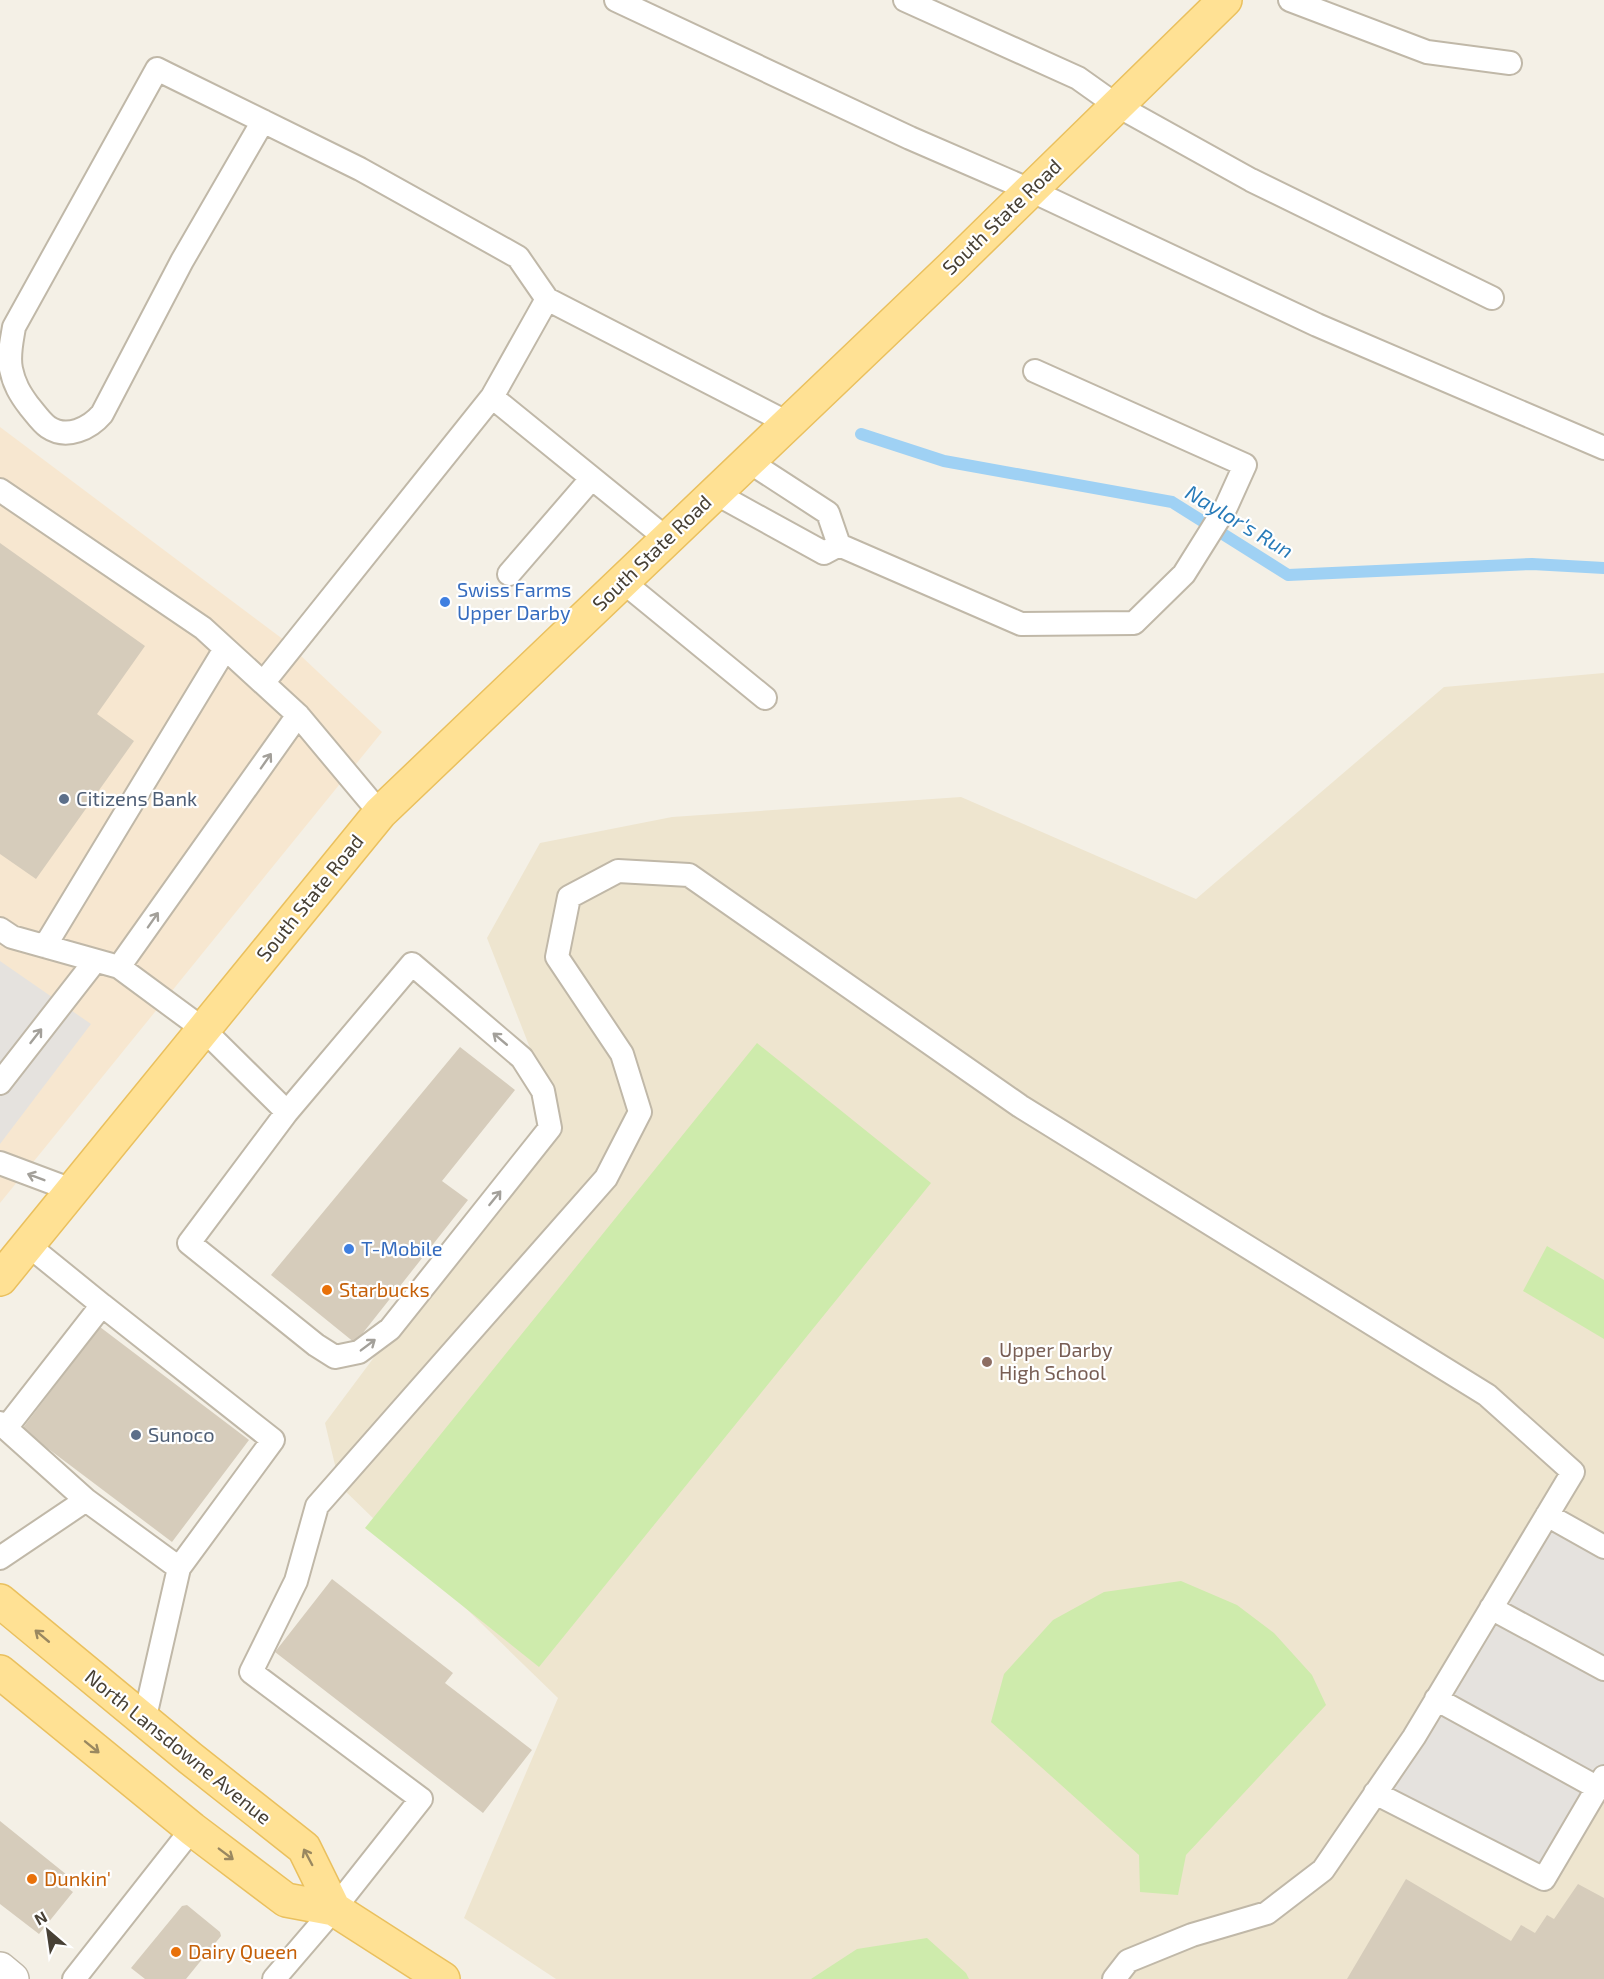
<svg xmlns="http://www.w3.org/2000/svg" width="1604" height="1979" font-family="'Exo 2',sans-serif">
  <rect width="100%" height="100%" fill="#f4f0e6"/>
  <path fill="#f7e7d0" d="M0 427 284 640 382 732 0 1203Z"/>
  <path fill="#eee5cf" d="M1604 673V1979H556L464 1918 558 1698 340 1486 325 1423 416 1301 517 1189 557 1117 487 938 540 843 672 817 961 797 1196 899 1444 687Z"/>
  <path fill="#ceebac" d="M757 1043 931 1183 539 1667 365 1528Z
    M1547 1246 1604 1280V1339L1523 1291Z
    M1181 1581 1237 1605 1274 1633 1312 1675 1326 1705 1186 1855 1178 1895 1140 1892 1139 1855 991 1722 1004 1674 1053 1620 1104 1592Z
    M927 1938 966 1973 969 1979H811L857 1949Z"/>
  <path fill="#e5e2de" d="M0 961 91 1024 0 1144Z
    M1547 1515 1604 1547V1777L1544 1879 1375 1793Z"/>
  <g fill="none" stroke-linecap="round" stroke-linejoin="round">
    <path stroke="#9fd1f4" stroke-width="12" d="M861 434 944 461 1172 502 1288 575 1532 564 1604 568"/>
  </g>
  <path fill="#d6ccbb" d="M0 543 145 646 97 714 134 741 36 879 0 854Z
    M460 1047 515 1090 442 1181 468 1200 355 1343 271 1275Z
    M100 1327 249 1440 172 1542 22 1429Z
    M332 1579 453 1673 445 1683 532 1750 483 1813 275 1652Z
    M0 1821 67 1875 61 1883 73 1892 39 1934 0 1904Z
    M1406 1879 1511 1941 1521 1925 1535 1933 1547 1915 1554 1919 1578 1884 1604 1898V1979H1347Z
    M187 1905 220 1932 221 1936 186 1979H145L131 1968 182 1906Z"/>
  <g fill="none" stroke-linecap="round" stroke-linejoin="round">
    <g stroke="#c0b8a8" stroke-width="26">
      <path id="service" d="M616 0 910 138 1030 190 1317 325 1604 448
        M905 0 1078 78 1116 105 1251 180 1492 298
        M1290 0 1427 52 1510 63
        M263 121 182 261 102 414C90 428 67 440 48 427 41 422 35 413 29 406 20 394 14 384 11 369 8 355 12 340 14 327L157 69 167 74 360 169 518 257 547 299
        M0 490 203 628 298 715 380 813
        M715 493 824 553 839 545 828 513 748 461
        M667 539 492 397 547 299 788 423
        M839 545 1021 624 1134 623 1184 574 1226 507 1245 465 1035 371
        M509 574 592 478
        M622 581 765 698
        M263 683 492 397
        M0 929 12 937 119 967 203 1029 287 1112 412 964 522 1058 543 1091 550 1128 390 1329 359 1352 335 1357 316 1345 189 1243 287 1112
        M45 946 225 649
        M119 967 298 715
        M0 1083 95 961
        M0 1163 72 1190
        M28 1245 102 1305
        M0 1423 86 1500 179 1568 144 1721
        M6 1428 102 1305 273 1440 179 1568
        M1547 1515 1604 1547
        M0 1558 86 1500
        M1491 1608 1604 1669
        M1436 1699 1598 1788
        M1375 1793 1544 1879 1604 1777
        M74 1979 192 1829
        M274 1979 334 1909 421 1799 251 1672 296 1581 317 1506 606 1178 640 1112 622 1054 557 957 569 897 618 871 689 875 1020 1106 1487 1395 1573 1472 1414 1737 1323 1870 1267 1913 1192 1935 1128 1961 1114 1979"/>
    </g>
    <g stroke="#c0b8a8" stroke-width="36">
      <path id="minor" d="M0 1969 12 1979"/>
    </g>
    <g stroke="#eac05e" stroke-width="36">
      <path id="primary" d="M0 1279 380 813 952 267 1225 0
        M0 1601 190 1758 304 1848 334 1909
        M0 1672 192 1829 286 1900 334 1909 443 1979"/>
    </g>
    <use href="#service" stroke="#fff" stroke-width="22"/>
    <use href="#minor" stroke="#fff" stroke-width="33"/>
    <use href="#primary" stroke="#ffe194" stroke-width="33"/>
  </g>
  <defs><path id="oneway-shaft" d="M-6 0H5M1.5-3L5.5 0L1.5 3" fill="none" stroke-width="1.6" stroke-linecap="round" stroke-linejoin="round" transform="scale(1.5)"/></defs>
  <g stroke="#a3a09a">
    <use href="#oneway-shaft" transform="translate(266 761) rotate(-55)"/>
    <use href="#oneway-shaft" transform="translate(153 920) rotate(-55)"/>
    <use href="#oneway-shaft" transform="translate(36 1036) rotate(-52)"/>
    <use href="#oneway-shaft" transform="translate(500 1039) rotate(-140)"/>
    <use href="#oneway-shaft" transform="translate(36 1177) rotate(-159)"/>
    <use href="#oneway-shaft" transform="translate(495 1198) rotate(-51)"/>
    <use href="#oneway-shaft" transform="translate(368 1345) rotate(-37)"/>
  </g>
  <g stroke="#9a8860">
    <use href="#oneway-shaft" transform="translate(42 1636) rotate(-140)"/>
    <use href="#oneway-shaft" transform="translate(92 1747) rotate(39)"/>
    <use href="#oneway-shaft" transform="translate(226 1854) rotate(37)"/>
    <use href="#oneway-shaft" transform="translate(308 1857) rotate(-118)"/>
  </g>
  <g fill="#3f7fe0" stroke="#fff" stroke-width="2">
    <circle cx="445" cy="602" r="6"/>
    <circle cx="349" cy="1249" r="6"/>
  </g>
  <g fill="#5c6f8a" stroke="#fff" stroke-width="2">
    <circle cx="64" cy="799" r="6"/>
    <circle cx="136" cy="1435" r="6"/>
  </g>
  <g fill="#e8710a" stroke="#fff" stroke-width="2">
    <circle cx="327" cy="1290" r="6"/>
    <circle cx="32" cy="1879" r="6"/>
    <circle cx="176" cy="1952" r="6"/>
  </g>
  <circle fill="#8d6e63" stroke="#fff" stroke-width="2" cx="987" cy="1362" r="6"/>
  <g text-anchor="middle" stroke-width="4.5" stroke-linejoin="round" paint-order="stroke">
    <g font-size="20" fill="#474035" stroke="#fff">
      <text transform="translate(1002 217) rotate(-44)" y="7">South State Road</text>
      <text transform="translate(652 553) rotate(-44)" y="7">South State Road</text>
      <text transform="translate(310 898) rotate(-51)" y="7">South State Road</text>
      <text transform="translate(178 1747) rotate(39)" y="7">North Lansdowne Avenue</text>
    </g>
    <g font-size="20" fill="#366cbe" stroke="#fff" text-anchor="start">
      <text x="457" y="597">Swiss Farms<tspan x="457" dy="23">Upper Darby</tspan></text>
      <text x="361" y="1256">T-Mobile</text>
    </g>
    <g font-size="20" fill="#4e5e75" stroke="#fff" text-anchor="start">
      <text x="76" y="806">Citizens Bank</text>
      <text x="148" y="1442">Sunoco</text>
    </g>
    <g font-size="20" fill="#c56008" stroke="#fff" text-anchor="start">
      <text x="339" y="1297">Starbucks</text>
      <text x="44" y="1886">Dunkin'</text>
      <text x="188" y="1959">Dairy Queen</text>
    </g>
    <g font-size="20" fill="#785e54" stroke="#fff" text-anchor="start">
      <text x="999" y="1357">Upper Darby<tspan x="999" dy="23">High School</tspan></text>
    </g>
    <g font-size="21" font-style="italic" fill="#287bb9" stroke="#fff">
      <text transform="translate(1239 522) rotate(31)" y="7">Naylor's Run</text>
    </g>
  </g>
  <g transform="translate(48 1931) rotate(331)" stroke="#ffffff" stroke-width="4.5" paint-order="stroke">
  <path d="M0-4.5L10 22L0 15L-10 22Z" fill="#474035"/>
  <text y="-9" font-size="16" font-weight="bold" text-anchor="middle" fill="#474035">N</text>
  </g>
</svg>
